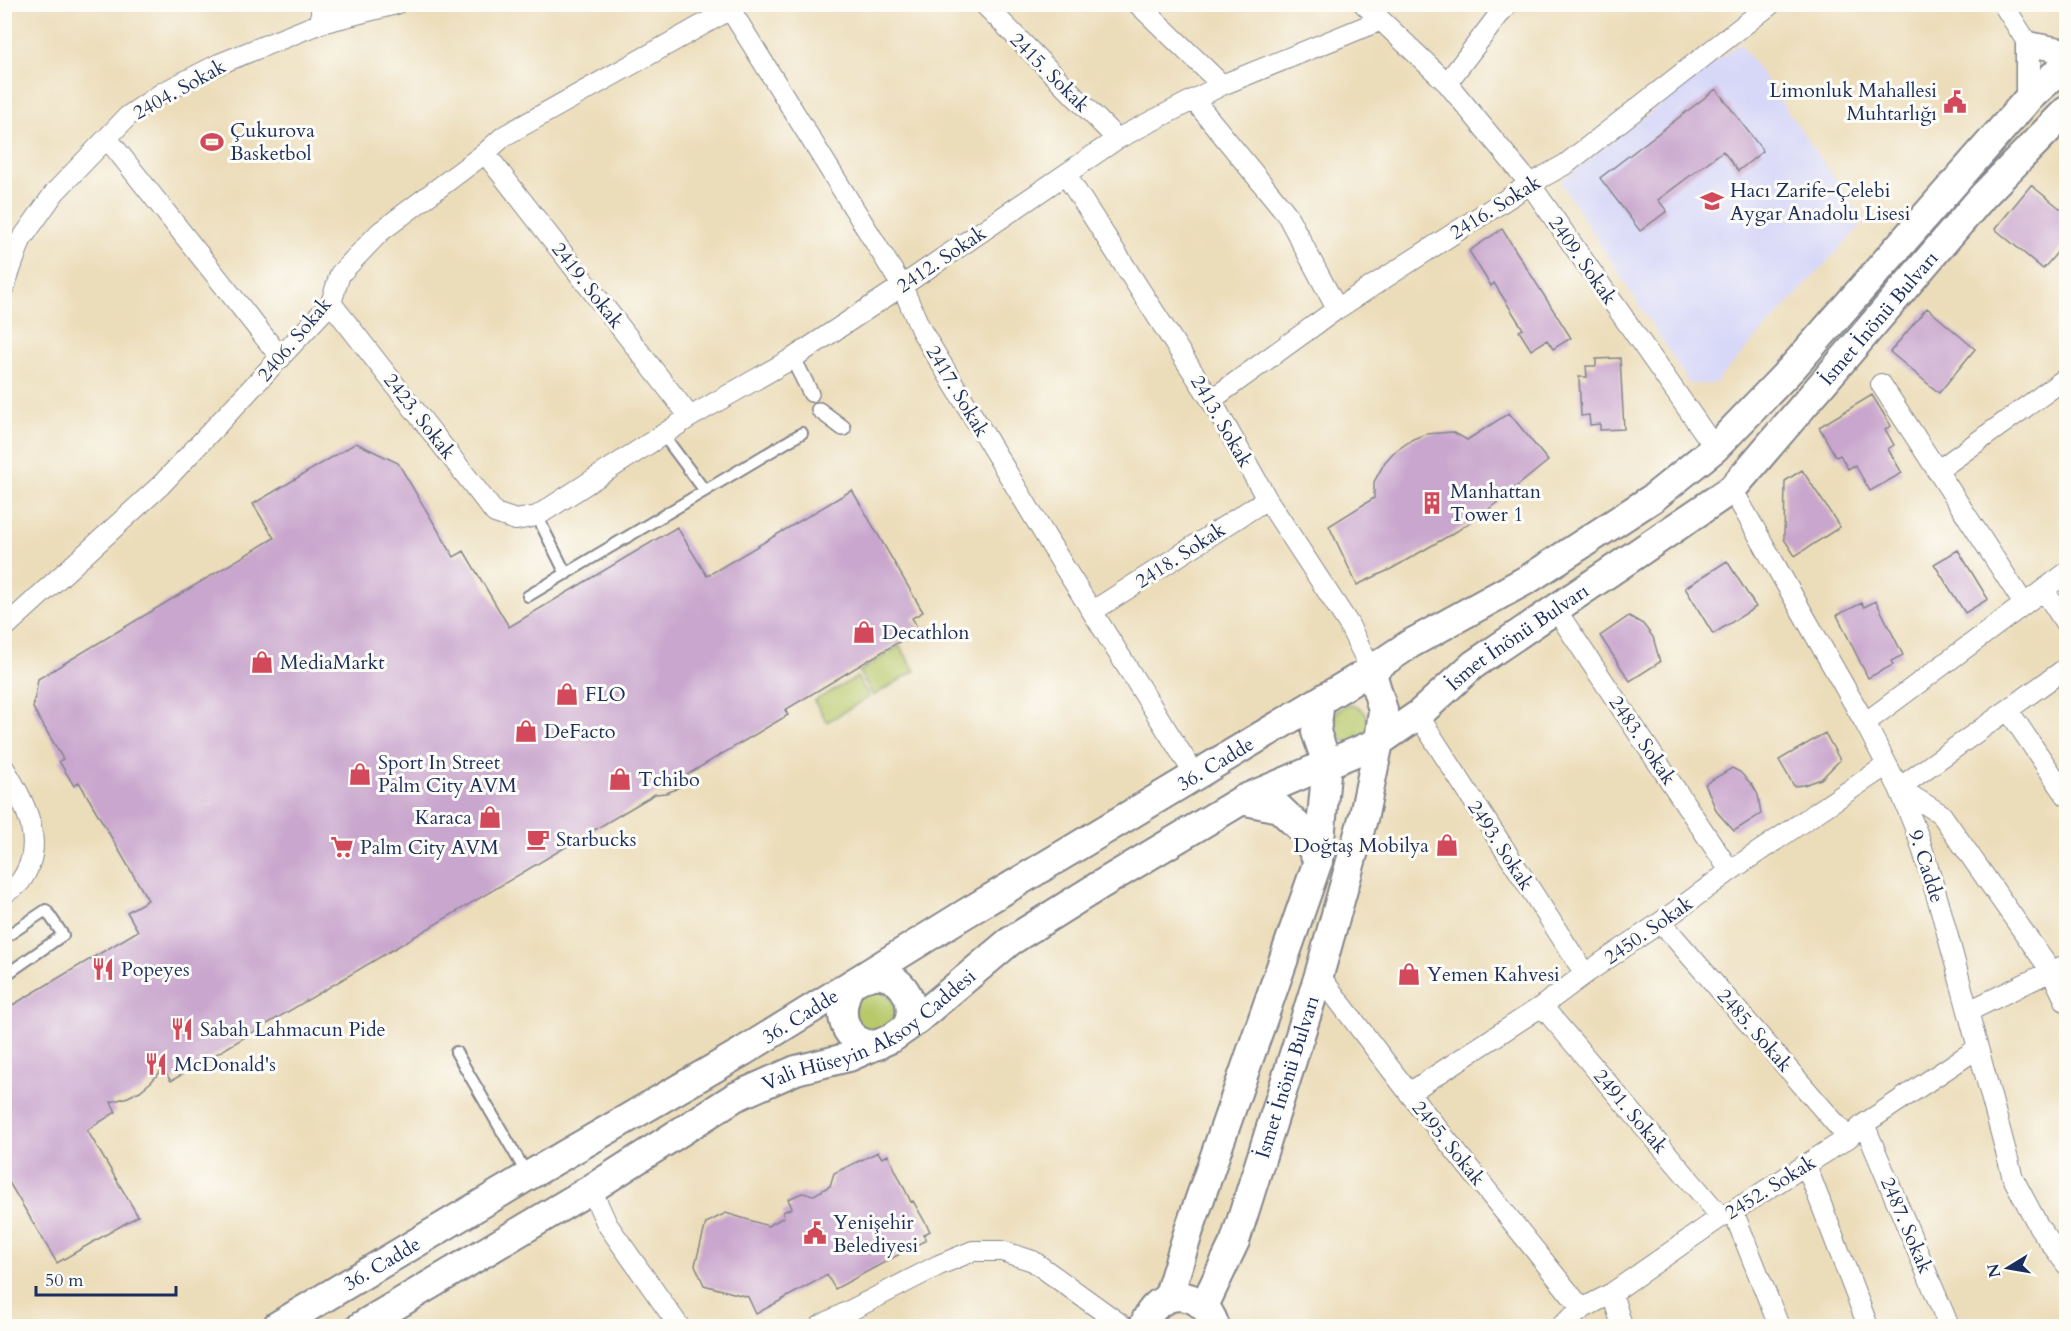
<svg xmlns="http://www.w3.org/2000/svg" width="2071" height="1331" font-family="Cardo,serif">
  <rect width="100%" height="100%" fill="#fdfcf7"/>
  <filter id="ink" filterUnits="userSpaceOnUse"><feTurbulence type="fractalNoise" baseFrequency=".0167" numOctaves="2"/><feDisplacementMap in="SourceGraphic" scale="12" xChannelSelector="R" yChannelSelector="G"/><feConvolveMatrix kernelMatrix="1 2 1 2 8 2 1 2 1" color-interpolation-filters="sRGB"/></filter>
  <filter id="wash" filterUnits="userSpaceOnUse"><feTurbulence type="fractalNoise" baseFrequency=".008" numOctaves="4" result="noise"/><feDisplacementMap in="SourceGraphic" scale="24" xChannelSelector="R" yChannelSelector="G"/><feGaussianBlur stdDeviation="1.35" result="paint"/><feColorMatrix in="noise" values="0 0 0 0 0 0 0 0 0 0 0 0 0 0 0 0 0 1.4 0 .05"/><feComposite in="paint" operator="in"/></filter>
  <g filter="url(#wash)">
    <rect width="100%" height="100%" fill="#ecddba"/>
    <path fill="#d7d7f8" d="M1740 43 1865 221 1714 384H1690L1560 182Z"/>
    <path fill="#b8c96c" stroke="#6a7c65" stroke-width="1.5" d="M900 646 915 671 873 696 859 672Z
      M857 677 869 697 827 722 814 701Z
      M1351 705C1367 708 1369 718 1368 732L1347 742C1326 733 1329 708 1351 705Z
      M871 990C891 991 900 1006 892 1024L874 1033 856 1023C855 1006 851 996 871 990Z"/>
    <g id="blocks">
      <path fill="#c9a6cd" d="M1716 89 1763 151 1738 171 1723 151 1658 200 1667 211 1640 231 1600 178Z
        M2031 185 2067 214V241L2043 269 1995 229Z
        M1502 229 1571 338 1553 349 1547 340 1531 350 1519 331 1523 329 1494 283 1491 286 1469 251Z
        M1927 308 1975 349 1939 393 1890 352Z
        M1620 358 1624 429 1600 430V424L1590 425 1589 415 1581 416 1579 377H1587L1586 366H1596V359Z
        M1872 395 1891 426 1885 429 1894 445 1888 449 1902 473 1870 491 1855 465 1848 469 1840 455 1836 457 1819 427Z
        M1509 413 1548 461 1489 509 1457 531 1391 569 1357 585 1329 526 1374 498V482L1385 462 1393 453 1413 439 1426 434 1453 432 1467 440Z
        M356 443 398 463 454 557 464 551 509 627 677 527 707 576 852 490 923 612 912 618 919 630 785 710 788 715 688 774 680 786 674 790 666 793 655 794 171 1081 163 1069 151 1082 140 1091 128 1097 111 1102 116 1112 87 1130 138 1216 57 1263 4 1174V1010L138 931 127 912 148 900 79 782 74 786 59 761 63 759 33 708 38 679 274 538 253 504Z
        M1802 470 1840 527 1795 556 1784 539 1785 481Z
        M1958 550 1988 599 1965 613 1934 564Z
        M1727 561 1756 607 1713 634 1685 588Z
        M1876 601 1903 655 1891 661 1893 665 1868 678 1837 615 1862 603 1864 607Z
        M1629 616 1643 624 1653 637 1660 662 1630 681 1600 636Z
        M1825 733 1840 760 1821 779 1804 785 1794 786 1779 760Z
        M1732 768 1740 772 1753 786 1758 795 1761 814 1734 831 1717 812 1705 784Z
        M878 1152 882 1158 888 1155 911 1202 913 1201 930 1231 923 1235 926 1240 835 1289 827 1275 756 1314 748 1297 704 1285 695 1265 706 1223 726 1213 768 1226 784 1217 783 1212 792 1208 788 1199 802 1193 814 1195 830 1186 834 1173Z"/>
    </g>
  </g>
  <g filter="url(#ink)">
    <use href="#blocks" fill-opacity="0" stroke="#84868c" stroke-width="1.5"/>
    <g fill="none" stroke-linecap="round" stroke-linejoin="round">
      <g stroke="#84868c" stroke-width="14">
        <path id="service" d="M664 436 705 491
          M537 516 566 574
          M528 596 802 433
          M4 938 46 910 63 935 4 976
          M456 1052 528 1176"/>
      </g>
      <g stroke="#84868c" stroke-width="18">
        <path id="pedestrian" d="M793 358 811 394
          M819 410 843 428"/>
      </g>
      <g stroke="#84868c" stroke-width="22">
        <path id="minor" d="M727 4 902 286 921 330 1066 570 1195 775
          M984 4 1117 139
          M1138 4 1222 85
          M1364 4 1447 83 1530 184 1715 448
          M2003 4 2028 44
          M321 23V4
          M1447 83 1507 4
          M1194 100 1286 213 1337 309
          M107 138 281 358
          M485 153 690 417
          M1066 175 1211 400 1267 499 1348 623 1371 670
          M4 287 21 240 55 192 128 116 162 93 219 64 321 23 396 4
          M331 303 495 513 516 520 537 516 690 417 793 358 902 286 1117 139 1222 85 1379 21
          M1881 384 2024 604
          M1211 400 1337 309 1530 184 1566 164 1771 4
          M1937 471 2066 378
          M1732 489 1865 723 1899 788 1919 838 1940 907 2013 1178 2039 1227 2066 1264
          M2044 590 2066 624
          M1556 610 1730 871
          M1093 611 1267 499
          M4 628 161 485 331 303 340 274 380 232 485 153 504 136 729 10
          M2066 668 1899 788 1941 814 2051 971 2066 1002
          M2008 710 2066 795
          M1418 715 1585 974
          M1865 723 2066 573
          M4 768C25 803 48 844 20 882 16 887 9 890 4 893
          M1661 922 1848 1138
          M1319 975 1409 1093 1582 1309
          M1542 1006 1721 1217
          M1969 1011 2051 971 2066 965
          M1409 1093 1542 1006 1585 974 1661 922 1730 871 1887 765
          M1864 1124 1949 1326
          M1806 1165 1868 1326
          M591 1189 607 1224 679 1326
          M1733 1211 1779 1326
          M1612 1293 1622 1326
          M820 1326 939 1265 973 1251H1002L1033 1261 1123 1326
          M1561 1326 1582 1309 1612 1293 1721 1217 1733 1211 1848 1138 1864 1124 1978 1048"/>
      </g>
      <g stroke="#84868c" stroke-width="27">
        <path id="tertiary" d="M2028 99V44L2066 51"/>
      </g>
      <g stroke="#84868c" stroke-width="32">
        <g id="secondary">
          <path d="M1242 800 1279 808 1303 831 1318 861"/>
          <path d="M862 978C868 977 875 974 881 975 906 979 918 1007 906 1028"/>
          <path d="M850 986C835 1011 843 1046 878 1045"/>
          <path d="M1168 1298 1189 1230 1318 861 1327 763 1316 732 1320 701"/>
          <path id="s1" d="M1204 1306 1235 1241 1319 975 1364 815 1379 742 1383 710 1371 670"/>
          <path id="s2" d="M277 1326 528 1176 742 1052 963 915 1371 670 1410 644 1530 578 1653 498 1715 448 1793 367 2028 99 2066 64"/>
          <path id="s3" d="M361 1326 591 1189 735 1097 796 1070 849 1057 892 1038 913 1023 1009 942 1100 885 1242 800 1379 742 1418 715 1473 665 1732 489 1983 196 2066 111"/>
          <path d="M1144 1326C1156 1286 1203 1287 1215 1326"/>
        </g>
      </g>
      <use href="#service" stroke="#fff" stroke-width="10"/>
      <use href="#pedestrian" stroke="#fff" stroke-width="15"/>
      <use href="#minor" stroke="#fff" stroke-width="20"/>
      <use href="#tertiary" stroke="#fff" stroke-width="24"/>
      <use href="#secondary" stroke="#fff" stroke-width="28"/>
    </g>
  </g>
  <defs>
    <g id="civic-bare" transform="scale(1.8)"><path d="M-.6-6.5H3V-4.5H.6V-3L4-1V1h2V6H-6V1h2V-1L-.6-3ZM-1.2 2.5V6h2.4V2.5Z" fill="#d1495b" stroke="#fdfcf7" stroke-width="2.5" paint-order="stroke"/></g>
    <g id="stadium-bare" transform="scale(1.8)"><path d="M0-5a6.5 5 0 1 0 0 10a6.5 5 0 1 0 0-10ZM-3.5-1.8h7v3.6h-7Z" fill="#d1495b" stroke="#fdfcf7" stroke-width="2.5" paint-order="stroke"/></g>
    <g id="school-bare" transform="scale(1.8)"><path d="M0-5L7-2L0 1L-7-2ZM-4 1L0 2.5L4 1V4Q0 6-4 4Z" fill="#d1495b" stroke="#fdfcf7" stroke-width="2.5" paint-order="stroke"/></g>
    <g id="building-bare" transform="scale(1.8)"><path d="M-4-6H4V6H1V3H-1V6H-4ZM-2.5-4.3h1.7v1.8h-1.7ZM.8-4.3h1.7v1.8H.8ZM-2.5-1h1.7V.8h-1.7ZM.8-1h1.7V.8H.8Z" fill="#d1495b" stroke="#fdfcf7" stroke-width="2.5" paint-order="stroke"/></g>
    <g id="shop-bare" transform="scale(1.8)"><path d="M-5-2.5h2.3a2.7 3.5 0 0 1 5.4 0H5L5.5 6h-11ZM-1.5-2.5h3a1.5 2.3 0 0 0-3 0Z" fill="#d1495b" stroke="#fdfcf7" stroke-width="2.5" paint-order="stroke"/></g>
    <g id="cafe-bare" transform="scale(1.8)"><path d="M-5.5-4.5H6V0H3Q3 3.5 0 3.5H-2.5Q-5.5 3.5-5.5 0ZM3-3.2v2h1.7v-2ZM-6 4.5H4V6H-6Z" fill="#d1495b" stroke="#fdfcf7" stroke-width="2.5" paint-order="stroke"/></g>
    <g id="supermarket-bare" transform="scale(1.8)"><path d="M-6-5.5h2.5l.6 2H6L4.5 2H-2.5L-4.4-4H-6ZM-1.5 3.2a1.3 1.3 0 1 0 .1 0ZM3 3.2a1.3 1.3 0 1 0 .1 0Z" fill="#d1495b" stroke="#fdfcf7" stroke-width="2.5" paint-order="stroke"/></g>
    <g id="restaurant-bare" transform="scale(1.8)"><path d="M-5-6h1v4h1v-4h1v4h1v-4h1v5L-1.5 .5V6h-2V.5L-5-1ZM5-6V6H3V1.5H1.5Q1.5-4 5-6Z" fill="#d1495b" stroke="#fdfcf7" stroke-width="2.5" paint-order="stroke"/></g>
  </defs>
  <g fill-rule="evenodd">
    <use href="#civic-bare" x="1955" y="102"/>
    <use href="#stadium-bare" x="212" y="142"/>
    <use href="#school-bare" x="1712" y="201"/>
    <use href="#building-bare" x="1432" y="503"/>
    <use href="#shop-bare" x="864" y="632"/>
    <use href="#shop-bare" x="262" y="662"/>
    <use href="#shop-bare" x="567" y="694"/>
    <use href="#shop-bare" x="526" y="731"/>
    <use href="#shop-bare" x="360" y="774"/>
    <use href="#shop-bare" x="620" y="779"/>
    <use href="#shop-bare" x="490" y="817"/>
    <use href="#cafe-bare" x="538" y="839"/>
    <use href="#shop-bare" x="1447" y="845"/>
    <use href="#supermarket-bare" x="342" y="847"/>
    <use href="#restaurant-bare" x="103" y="969"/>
    <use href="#shop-bare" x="1409" y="974"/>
    <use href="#restaurant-bare" x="182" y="1029"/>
    <use href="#restaurant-bare" x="156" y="1064"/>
    <use href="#civic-bare" x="815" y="1233"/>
  </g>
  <g text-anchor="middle" stroke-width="6" stroke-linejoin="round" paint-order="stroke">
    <g font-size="20" fill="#1b2f5e" stroke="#fdfcf7">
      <text transform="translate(1050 72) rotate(45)" y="7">2415. Sokak</text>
      <text transform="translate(179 89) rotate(-29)" y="7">2404. Sokak</text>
      <text transform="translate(1495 207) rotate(-32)" y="7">2416. Sokak</text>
      <text transform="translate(941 259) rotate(-34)" y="7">2412. Sokak</text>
      <text transform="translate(1583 260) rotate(55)" y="7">2409. Sokak</text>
      <text transform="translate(588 285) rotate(52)" y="7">2419. Sokak</text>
      <text dy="7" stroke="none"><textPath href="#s3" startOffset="1840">İsmet İnönü Bulvarı</textPath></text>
      <text transform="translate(294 339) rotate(-50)" y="7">2406. Sokak</text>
      <text transform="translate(958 391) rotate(59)" y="7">2417. Sokak</text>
      <text transform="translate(420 416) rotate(52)" y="7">2423. Sokak</text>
      <text transform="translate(1222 421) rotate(60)" y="7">2413. Sokak</text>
      <text transform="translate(1180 555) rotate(-33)" y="7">2418. Sokak</text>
      <text dy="7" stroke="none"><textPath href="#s3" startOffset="1354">İsmet İnönü Bulvarı</textPath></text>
      <text transform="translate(1643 740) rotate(56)" y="7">2483. Sokak</text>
      <text dy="7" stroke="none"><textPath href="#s2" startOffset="1094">36. Cadde</textPath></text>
      <text transform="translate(1501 845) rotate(57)" y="7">2493. Sokak</text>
      <text transform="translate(1927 866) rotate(72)" y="7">9. Cadde</text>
      <text transform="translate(1648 930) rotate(-35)" y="7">2450. Sokak</text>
      <text dy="7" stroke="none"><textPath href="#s2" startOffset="608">36. Cadde</textPath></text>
      <text dy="7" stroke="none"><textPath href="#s3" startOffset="590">Vali Hüseyin Aksoy Caddesi</textPath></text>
      <text transform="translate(1755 1030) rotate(49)" y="7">2485. Sokak</text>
      <text dy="7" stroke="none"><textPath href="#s1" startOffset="244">İsmet İnönü Bulvarı</textPath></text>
      <text transform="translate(1631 1111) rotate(50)" y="7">2491. Sokak</text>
      <text transform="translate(1449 1143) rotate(51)" y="7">2495. Sokak</text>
      <text transform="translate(1770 1187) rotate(-32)" y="7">2452. Sokak</text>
      <text transform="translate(1907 1225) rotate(67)" y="7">2487. Sokak</text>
      <text dy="7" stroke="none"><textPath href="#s2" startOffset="122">36. Cadde</textPath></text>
    </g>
    <g font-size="20" fill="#1b2f5e" stroke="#fdfcf7" text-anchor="start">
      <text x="1937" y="97" text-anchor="end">Limonluk Mahallesi<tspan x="1937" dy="23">Muhtarlığı</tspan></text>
      <text x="230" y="137">Çukurova<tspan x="230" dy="23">Basketbol</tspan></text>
      <text x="1730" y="197">Hacı Zarife-Çelebi<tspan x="1730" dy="23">Aygar Anadolu Lisesi</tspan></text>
      <text x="1450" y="498">Manhattan<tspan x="1450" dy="23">Tower 1</tspan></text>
      <text x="882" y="639">Decathlon</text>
      <text x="280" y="669">MediaMarkt</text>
      <text x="585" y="701">FLO</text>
      <text x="544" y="738">DeFacto</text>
      <text x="378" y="769">Sport In Street<tspan x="378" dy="23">Palm City AVM</tspan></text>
      <text x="638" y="786">Tchibo</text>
      <text x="472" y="824" text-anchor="end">Karaca</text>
      <text x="556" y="846">Starbucks</text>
      <text x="1429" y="852" text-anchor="end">Doğtaş Mobilya</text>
      <text x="360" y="854">Palm City AVM</text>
      <text x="121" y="976">Popeyes</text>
      <text x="1427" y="981">Yemen Kahvesi</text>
      <text x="200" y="1036">Sabah Lahmacun Pide</text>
      <text x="174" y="1071">McDonald's</text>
      <text x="833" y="1229">Yenişehir<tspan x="833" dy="23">Belediyesi</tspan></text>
    </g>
  </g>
  <rect width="2071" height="1331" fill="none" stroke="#fdfcf7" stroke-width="24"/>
  <g transform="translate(2008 1268) rotate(259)" stroke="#fdfcf7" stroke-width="4.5" paint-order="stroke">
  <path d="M0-4.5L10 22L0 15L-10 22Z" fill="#1b2f5e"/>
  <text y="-9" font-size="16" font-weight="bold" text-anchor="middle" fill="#1b2f5e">N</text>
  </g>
  <path d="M36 1286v9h140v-9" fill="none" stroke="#1b2f5e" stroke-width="3"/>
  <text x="45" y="1286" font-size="18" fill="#1b2f5e" stroke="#fdfcf7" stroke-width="4.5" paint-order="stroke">50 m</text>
</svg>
